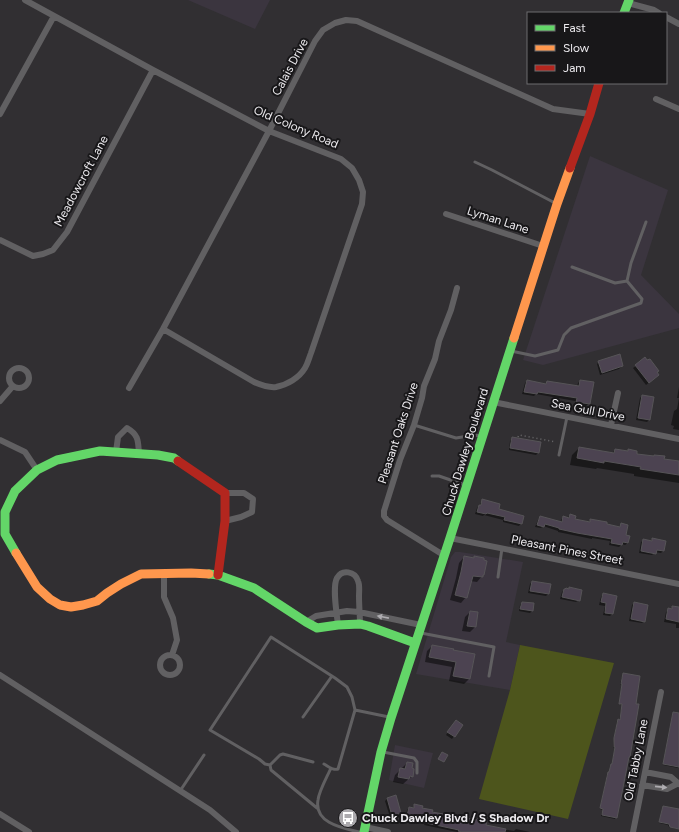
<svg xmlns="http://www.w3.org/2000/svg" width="679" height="832" font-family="Figtree,sans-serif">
  <rect width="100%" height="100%" fill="#312f32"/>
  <path fill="#3b353f" d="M188 0H270L255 29Z
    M590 156 668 190 641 275 679 314V328L543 365 523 360Z
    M455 552H460L523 562 506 642 520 645 510 690 416 674 451 557Z
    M395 745 433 753 424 788 389 780Z"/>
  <path fill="#4d551c" d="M520 645 614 663 568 819 479 799 510 690Z"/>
  <path fill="#0007" d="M599 362 622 366 619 369 600 375 597 364Z
    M647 362 656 373V377L646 385 633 368 636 366Z
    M527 381 545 384 547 382 577 387 578 383 580 381 589 403 586 406 575 404V401L536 394 534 396 522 394 525 383Z
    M679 387V430L673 429 674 426 671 425 674 411 677 409 679 398H677Z
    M642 396 649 420 647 422 636 420 640 398Z
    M513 438 538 453 536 455 509 450 510 441Z
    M579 448 612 453 615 450 627 452 628 450 636 454 653 457 654 456 663 460 679 462V483L634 476V474L597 468 596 469 570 465 572 455Z
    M483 500 497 510 521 523 519 526 503 522V520L484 515 483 516 475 514 477 508Z
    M570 515 574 520 588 522 591 520 606 525 619 527 621 525 628 543 625 545 622 544 619 547 609 545 610 541 592 538V539L558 532V531L543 526 541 528 535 527 538 520 540 517 560 523 561 520 563 517 567 518Z
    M653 539 663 551 661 553 655 552 652 555 639 553 641 542 644 540 650 541Z
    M464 557 473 559 475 557 482 576 477 582 470 581 466 597 461 603 450 600 456 578 459 563Z
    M532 582 550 585 548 594 546 596 528 593 530 584Z
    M570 588 579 600 576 602 560 599 562 592 564 590H568Z
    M603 594 612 614 610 616 603 615 605 606 599 605 601 597Z
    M522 603 532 611 530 613 519 611 520 605Z
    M634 603 644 621 642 623 629 621 632 605Z
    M673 607 679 608V628H676V624L664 622 666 612Z
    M470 612 477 613 475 627 470 632 462 631 465 617Z
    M432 646 453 650 469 679 464 684 449 681 452 667 425 662 427 651Z
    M623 674 628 758 615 819 601 816 603 810 600 809 607 774 609 773 610 766 612 764 615 748 613 747 614 740 617 721H619L622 705 619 704 622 685 620 684Z
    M673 714H679V764L678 768 663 765Z
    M456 721 454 736 452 739 446 735Z
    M407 763 412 776 403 784 393 782 395 775Z
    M387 799 400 813 397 815 390 817 385 801Z
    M415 806 431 812 477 821 478 819 485 826 514 831 516 829 530 832H457L424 825 425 823 405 819 407 810 409 808H412Z
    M663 807 679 810V828L677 829 669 827 668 825 659 823Z"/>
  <path fill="#4c4351" stroke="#565457" d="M620 354 623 366 602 373 598 361Z
    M645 357 647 360 650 359 659 371 657 372 659 375 649 383 635 365Z
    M527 380 546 384 547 381 579 386 580 380 594 382 590 404 576 402 577 398 538 392 537 394 524 392Z
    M642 395 654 397 650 420 638 418Z
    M512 437 541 442 539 453 510 448Z
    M579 447 614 453 615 449 628 451V449L637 451V454L654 456V455L665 456 664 459 679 461V475L640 469 641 467 604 461V463L577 458Z
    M482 499 500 504 499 509 524 516 522 524 504 520 505 517 487 513 486 514 477 512 479 505H481Z
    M570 514 576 516 575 519 590 522V519L607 522V524L620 527 621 523 628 525 626 535 630 536 628 543 623 542 622 545 611 543 612 539 577 533 559 529V528L545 524 544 527 537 525 540 516 562 522 563 516 569 518Z
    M652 538 666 541 664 551 657 550 656 554 641 551 643 539 652 541Z
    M464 556 474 558V556L484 558V560L487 561 484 575H483V577L473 576 467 598 455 595 461 572Z
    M532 581 551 584 549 594 530 591Z
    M569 587 582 590 580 601 562 597 564 589H565L566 588 569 589Z
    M603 593 617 596 613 614 605 613 606 603 601 602Z
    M522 602 534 603 533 611 520 609Z
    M634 602 648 605 645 622 631 619Z
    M672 606 679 607V622L666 619 668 608 672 609Z
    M470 611 478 612 476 627 467 626Z
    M432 645 454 649 453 650 475 654 470 679 453 676 456 662 429 657Z
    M623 673 640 676 636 704H639L630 757H629L617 818 602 815 603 809 600 808 608 772H609L611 764H612L615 747H614V738L618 719 620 720 622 704H619L622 684H621Z
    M673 712 679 713V767L663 764Z
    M456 720 463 725 455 737 447 732Z
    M442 752 448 755 444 762 438 759Z
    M407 762 413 763 412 768 414 769 413 777 410 776 409 779 398 777 400 768 405 769Z
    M396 795 401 813 392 816 387 798Z
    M414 804 423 806 422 808 433 810 432 812 478 820V818L487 820 486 825 506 829 505 832H462L458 831 459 830 426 823 427 820 407 816 409 807 414 808Z
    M663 806 679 809V829L670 827 669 824 659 822Z"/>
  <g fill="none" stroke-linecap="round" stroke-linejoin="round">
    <path stroke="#6c6b6d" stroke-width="1.5" stroke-dasharray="1 3" stroke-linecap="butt" d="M518 437 519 435 556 442"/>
    <path stroke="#616062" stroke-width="3" d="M475 162 492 170 555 203
      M572 267 615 283 627 281
      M511 351 535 356 558 350 564 335 571 328 641 303 642 299 627 281 631 263 646 222
      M414 425 456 438 475 435 480 436
      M559 455 567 417
      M432 476H439L465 485
      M498 577 502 548
      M421 633 494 647 489 676
      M303 717 332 676
      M383 752 414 758 417 762V773
      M313 762 283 754 280 755 270 765 265 764 259 759 210 730 271 637 335 678 347 687 352 697 355 710 389 717
      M324 764C328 766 333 771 338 769L355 710
      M270 765 271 770 317 808
      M331 768C327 777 319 791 318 800 314 823 342 828 359 832
      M180 791 204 755"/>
    <path stroke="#616062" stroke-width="6" d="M25 0 153 70 269 131 341 159 352 168 359 180 363 192 362 204 311 353C309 358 308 363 305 368 299 378 287 385 276 387 269 388 261 385 254 382L163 329
      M628 3 654 10 659 13
      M666 17 679 24
      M656 99 679 109
      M0 114 54 16
      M446 214 543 246
      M0 240 33 256 43 254 53 250 67 232 153 70
      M9 378a10 10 0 1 1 20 0a10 10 0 1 1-20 0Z
      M129 388 163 329 269 131 315 41 323 30 335 23 346 20 357 21 553 109 590 114
      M0 401 13 386
      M493 402 679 439
      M611 425 618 393
      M0 440 25 452 37 470
      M116 452 118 437 127 428C139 435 138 441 139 454
      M225 521 241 517 252 512 253 499 244 493H225
      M450 538 679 584
      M445 556 387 520 384 516V511L400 460 414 425 422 398 424 386 435 359 439 341 451 310 457 288
      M164 574V597L173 618 177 640 172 655
      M306 622 316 616 347 611 359 612 421 625
      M338 625C337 615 332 587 337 578 342 569 355 571 358 581 360 585 359 591 359 596 359 606 360 615 360 624
      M160 665a10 10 0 1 1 20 0a10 10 0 1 1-20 0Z
      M0 675 210 810 236 832
      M645 772 671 777 679 784
      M642 785 667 789 679 783
      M0 814 29 832
      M365 827 388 832
      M633 832 661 692"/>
    <path stroke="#63d668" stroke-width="9" d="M624 13 629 0
      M16 553 5 534V512L15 491 37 470 57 460 100 451 158 455 174 458 178 461
      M209 574 218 575 254 588 306 622 317 628 338 625 360 624 368 626 415 643
      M364 832 381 752 391 718 450 538 514 338"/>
    <path stroke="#ff974d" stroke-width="9" d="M514 338 557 204 570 168
      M16 553 37 587 50 599 60 605 71 607 83 605 97 601 107 593 121 584 141 574 191 573 209 574"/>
    <path stroke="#b3261e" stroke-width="9" d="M570 168 590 114 599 83
      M178 461 225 493V521L218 575"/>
  </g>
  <defs><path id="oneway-solid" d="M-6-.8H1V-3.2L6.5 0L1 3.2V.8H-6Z"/></defs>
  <g fill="#aeacb0">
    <use href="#oneway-solid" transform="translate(383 617) rotate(-169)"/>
    <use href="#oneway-solid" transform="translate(661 787) rotate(6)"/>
  </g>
  <defs>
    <g id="bus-disc" transform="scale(1)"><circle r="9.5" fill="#aba9ad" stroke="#181719"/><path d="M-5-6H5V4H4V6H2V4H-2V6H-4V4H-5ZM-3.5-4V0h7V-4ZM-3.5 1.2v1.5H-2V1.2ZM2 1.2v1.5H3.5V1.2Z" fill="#fff"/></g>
  </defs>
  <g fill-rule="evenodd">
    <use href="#bus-disc" x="348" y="818"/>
  </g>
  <g text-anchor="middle" stroke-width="4" stroke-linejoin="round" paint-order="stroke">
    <g font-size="12" fill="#edebef" stroke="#181719">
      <text transform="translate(290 67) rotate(-62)" y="4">Calais Drive</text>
      <text transform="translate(296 127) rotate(23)" y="4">Old Colony Road</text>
      <text transform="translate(81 181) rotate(-62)" y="4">Meadowcroft Lane</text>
      <text transform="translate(498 220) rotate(18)" y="4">Lyman Lane</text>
      <text transform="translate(588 410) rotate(11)" y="4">Sea Gull Drive</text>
      <text transform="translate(398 433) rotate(-72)" y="4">Pleasant Oaks Drive</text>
      <text transform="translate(465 452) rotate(-73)" y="4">Chuck Dawley Boulevard</text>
      <text transform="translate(567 550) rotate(11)" y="4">Pleasant Pines Street</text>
      <text transform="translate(636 760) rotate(-79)" y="4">Old Tabby Lane</text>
    </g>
    <g font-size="12" font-weight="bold" fill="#edebef" stroke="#181719" text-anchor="start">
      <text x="362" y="822">Chuck Dawley Blvd / S Shadow Dr</text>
    </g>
  </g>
  <rect x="527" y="12" width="140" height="72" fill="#181719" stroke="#6d6c6f"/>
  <rect x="535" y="25" width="20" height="6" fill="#63d668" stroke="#6d6c6f"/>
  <text x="563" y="32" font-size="12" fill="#edebef">Fast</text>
  <rect x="535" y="45" width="20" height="6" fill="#ff974d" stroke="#6d6c6f"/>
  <text x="563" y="52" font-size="12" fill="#edebef">Slow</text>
  <rect x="535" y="65" width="20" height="6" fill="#b3261e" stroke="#6d6c6f"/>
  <text x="563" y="72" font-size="12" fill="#edebef">Jam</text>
</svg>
